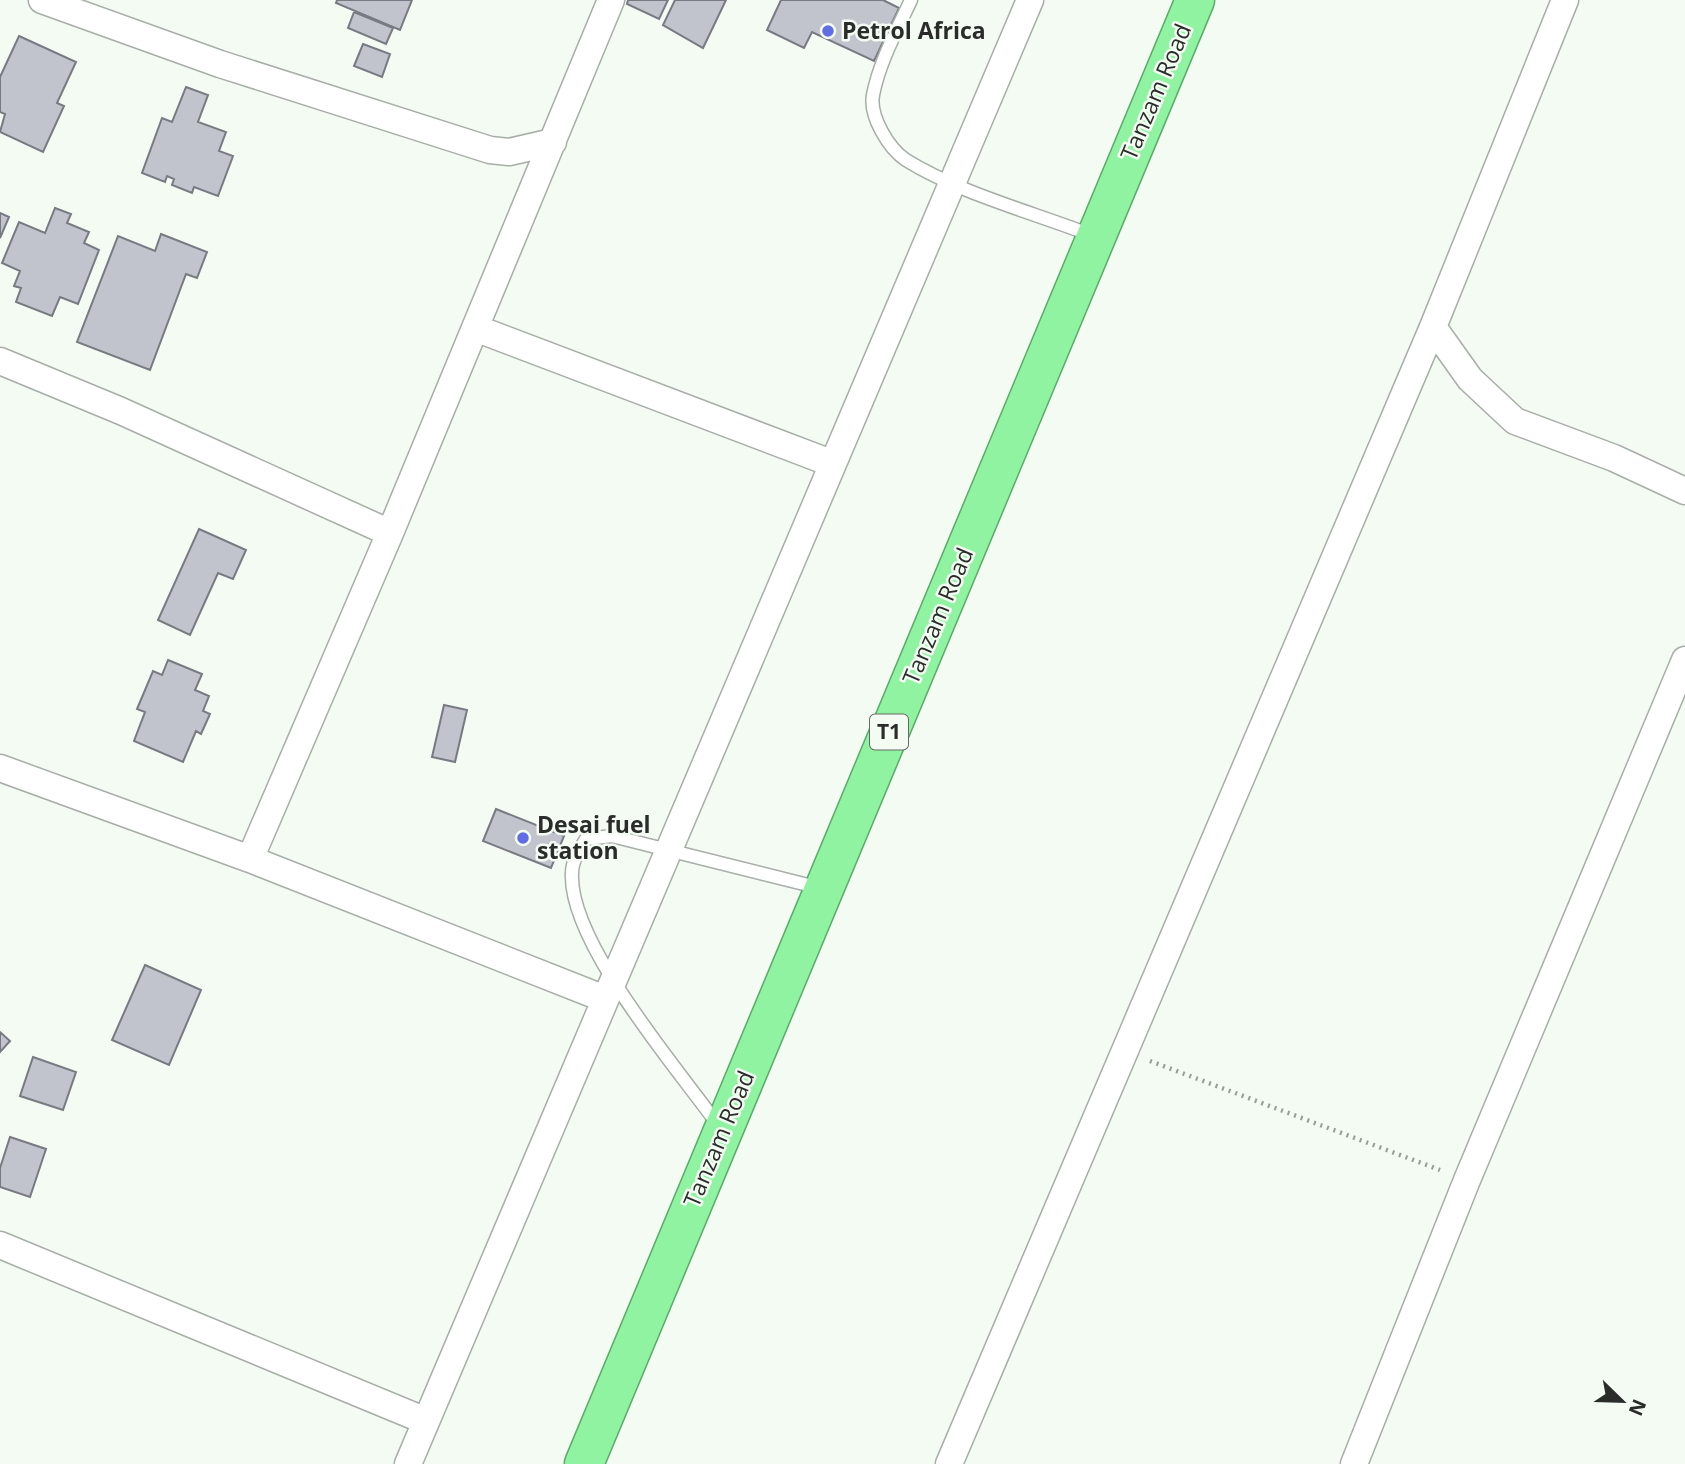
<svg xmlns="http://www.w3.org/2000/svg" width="1685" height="1464" font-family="'Open Sans',sans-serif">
  <rect width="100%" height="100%" fill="#f3fbf3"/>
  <path fill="#c2c4cd" stroke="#787a82" stroke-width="2" d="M337 0H412L400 30 336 3Z
    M628 0H668L659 19 627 4Z
    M675 0H726L703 48 663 25Z
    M781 0H883L899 8 874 61 812 32 804 48 767 30Z
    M354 12 393 28 386 44 348 28Z
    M19 36 76 62 57 103 64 106 43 152 0 132 5 114 0 112V77Z
    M363 44 390 54 382 77 354 66Z
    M186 87 208 95 198 122 226 132 219 151 233 156 218 196 194 187 192 193 172 185 174 179 167 176 165 182 142 173 162 118 172 122Z
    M55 208 71 214 67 223 89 232 84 243 99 250 78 304 60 297 52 316 16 302 21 288 14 286 20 271 2 263 19 222 45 233Z
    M0 213 9 217 0 238Z
    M161 234 207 252 197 278 186 274 150 370 77 342 118 236 155 251Z
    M199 529 246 550 233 579 218 573 190 635 158 620Z
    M168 660 202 674 195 690 209 696 203 711 210 714 201 734 196 731 183 762 134 741 145 712 137 709 153 671 162 675Z
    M444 705 467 710 455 762 432 757Z
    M496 809 564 836 551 868 483 841Z
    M145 965 201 990 169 1065 112 1040Z
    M0 1032 10 1041 0 1052Z
    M33 1057 76 1072 63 1110 20 1096Z
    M10 1137 46 1149 30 1197 0 1187V1168Z"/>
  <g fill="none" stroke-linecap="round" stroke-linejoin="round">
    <g stroke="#a7aea7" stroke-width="15">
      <path id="service" d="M911 0C897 30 879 63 873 95 869 116 889 149 906 160 957 192 1034 213 1091 235
        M718 1125C678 1069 568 942 572 873 572 861 579 850 586 839L612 836 820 888"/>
    </g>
    <g stroke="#a7aea7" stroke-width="29">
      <path id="minor" d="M42 0 220 64 490 150 509 152 553 142
        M1433 327 1470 379 1515 421 1614 458 1685 491
        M475 328 831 463
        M0 361 121 411 390 533
        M0 768 250 859 605 999
        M250 859 390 533 611 0
        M0 1245 426 1421
        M408 1464 1030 0
        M949 1464 1433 327 1565 0
        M1354 1464 1467 1180 1685 660"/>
    </g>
    <g stroke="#5aab69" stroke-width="41">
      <path id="trunk" d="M584 1464 1195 0"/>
    </g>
    <path stroke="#989d98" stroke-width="4.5" stroke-dasharray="2 5" stroke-linecap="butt" d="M1150 1061 1440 1170"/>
    <use href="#service" stroke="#fff" stroke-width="12"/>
    <use href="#minor" stroke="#fff" stroke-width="26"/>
    <use href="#trunk" stroke="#90f3a2" stroke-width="38"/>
  </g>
  <g fill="#606de5" stroke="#f3fbf3" stroke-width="2.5">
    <circle cx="828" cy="31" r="7"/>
    <circle cx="523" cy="838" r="7"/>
  </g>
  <g text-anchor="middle" stroke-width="5" stroke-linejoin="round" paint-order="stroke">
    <rect fill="#f3fbf3" stroke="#666a66" stroke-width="2" x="870" y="714.5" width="38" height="35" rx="5"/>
    <g font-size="21" font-weight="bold" fill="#292c29">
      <text x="889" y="739">T1</text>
    </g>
    <g font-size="23" font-weight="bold" fill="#292c29" stroke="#f3fbf3" text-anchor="start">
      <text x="842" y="39">Petrol Africa</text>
      <text x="537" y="833">Desai fuel<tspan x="537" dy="26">station</tspan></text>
    </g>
    <g font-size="23" fill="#292c29" stroke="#f3fbf3">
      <text transform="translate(1156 92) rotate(-67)" y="8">Tanzam Road</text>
      <text transform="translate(938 616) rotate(-67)" y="8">Tanzam Road</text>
      <text transform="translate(719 1139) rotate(-67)" y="8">Tanzam Road</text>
    </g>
  </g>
  <g transform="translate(1622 1401) rotate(113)" stroke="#f3fbf3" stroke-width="5" paint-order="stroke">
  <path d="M0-5L12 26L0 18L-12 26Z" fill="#292c29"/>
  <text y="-10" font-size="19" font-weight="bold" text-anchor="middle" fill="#292c29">N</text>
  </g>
</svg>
